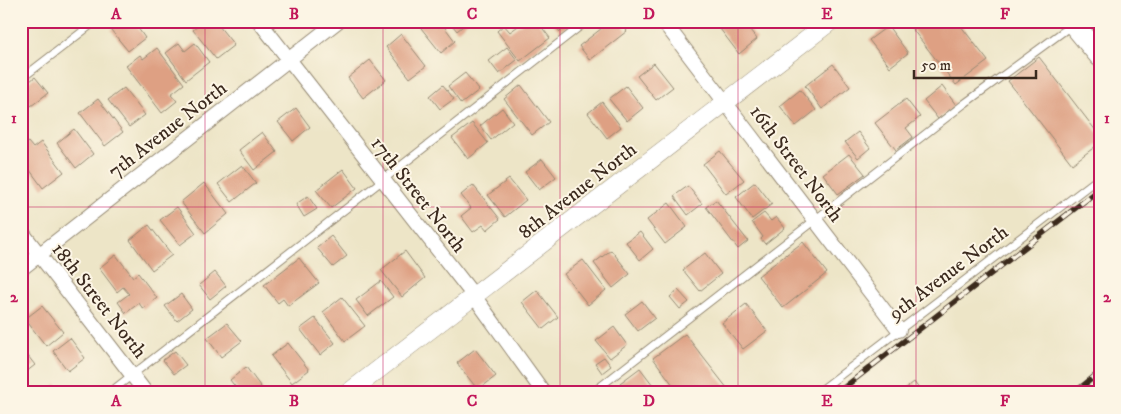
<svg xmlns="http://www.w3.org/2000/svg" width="1121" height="414" font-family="'IM FELL DW Pica',serif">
  <rect width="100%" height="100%" fill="#fcf5e5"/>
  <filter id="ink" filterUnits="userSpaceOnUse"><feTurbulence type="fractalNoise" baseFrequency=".02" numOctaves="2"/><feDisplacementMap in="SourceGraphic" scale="10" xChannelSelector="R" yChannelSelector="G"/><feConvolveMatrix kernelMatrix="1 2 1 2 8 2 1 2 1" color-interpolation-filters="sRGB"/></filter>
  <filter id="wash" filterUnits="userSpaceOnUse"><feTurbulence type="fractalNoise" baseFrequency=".0096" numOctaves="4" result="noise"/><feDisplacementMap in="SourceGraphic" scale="20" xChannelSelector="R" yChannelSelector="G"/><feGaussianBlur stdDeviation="1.12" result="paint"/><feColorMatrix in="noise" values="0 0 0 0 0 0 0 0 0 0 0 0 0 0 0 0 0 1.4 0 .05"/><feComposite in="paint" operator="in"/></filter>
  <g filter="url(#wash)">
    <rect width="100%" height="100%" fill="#ede5c7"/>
    <g id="blocks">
      <path fill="#dea083" d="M121 21H133L145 38 128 51 111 30Z
        M204 21H215L234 45 216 59 193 30Z
        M420 21H440L455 41 441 53 417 23Z
        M449 21H469L457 31Z
        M525 21H537L550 38 520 61 497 31 504 25 510 32Z
        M551 21H573L560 32Z
        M611 21H619L627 31 590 60 579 46Z
        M714 21H743L757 39 739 54Z
        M913 21H957L988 61 956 85 909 25Z
        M888 26 908 53 890 67 869 40Z
        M401 34 426 66 410 78 386 47Z
        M179 43 185 51 195 43 209 62 186 80 166 53Z
        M507 47 517 60 499 74 489 61Z
        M157 48 184 84 171 94 177 101 162 113 126 66 140 55 143 59Z
        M1039 57 1100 136V143L1072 164 1008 81Z
        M370 60 386 80 363 98 348 78Z
        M654 63 673 87 656 100 637 76Z
        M833 64 850 87 822 109 805 86Z
        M465 73 479 90 461 104 448 86Z
        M35 77 48 93 31 106 21 93V88Z
        M443 85 454 99 440 109 430 96Z
        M521 85 549 122 532 135 504 99Z
        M626 86 643 108 627 121 609 99Z
        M942 86 956 105 938 119 924 101Z
        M124 88 145 115 129 127 108 100Z
        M800 90 816 110 796 126 780 106Z
        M98 99 123 132 105 146 80 113Z
        M906 99 920 117 906 128 913 137 896 150 875 123Z
        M602 102 621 127 607 138 588 113Z
        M296 108 310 127 293 141 278 122Z
        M502 108 513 122 491 140 480 126Z
        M472 123 488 143 468 159 452 138Z
        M74 129 93 154 76 168 57 143Z
        M262 132 277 152 254 170 239 150Z
        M858 132 870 148 858 158 845 142Z
        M28 142 33 148 41 142 64 172 43 188 21 158V147Z
        M720 151 744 180 726 194 703 164Z
        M849 154 865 174 838 194 823 174Z
        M542 159 556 177 539 190 525 172Z
        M242 165 256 183 232 202 218 184Z
        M343 169 357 188 331 208 316 190Z
        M509 179 526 200 505 217 488 195Z
        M755 182 772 204 752 219 736 197Z
        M204 183 228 214 205 233 181 202Z
        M473 185 500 219 487 230 483 225 473 232 461 216 471 208 461 195Z
        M688 186 702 204 688 215 674 196Z
        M308 196 317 209 304 217 296 204Z
        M716 200 748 241 738 249 706 207Z
        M669 203 687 227 665 244 647 220Z
        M177 207 196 233 180 245 160 220Z
        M764 213 771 221 776 217 785 228 765 244 761 239 763 237 752 222Z
        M149 225 172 255 152 270 130 240Z
        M640 232 653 249 640 260 626 242Z
        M331 236 347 256 333 267 317 248Z
        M803 242 827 273 783 308 758 276Z
        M611 250 630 274 613 288 594 263Z
        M405 251 425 278 402 297 381 270Z
        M705 253 721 274 700 291 683 270Z
        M116 255 133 277 138 273 157 298 143 309 139 303 126 313 118 302 129 294 123 287 117 292 99 268Z
        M299 258 319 283 288 306 283 299 278 303 264 285Z
        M583 260 606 290 588 305 564 274Z
        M215 272 226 286 210 299 199 285Z
        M381 281 393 297 368 316 356 300Z
        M537 290 558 317 543 329 522 302Z
        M678 290 689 302 680 309 670 297Z
        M181 294 192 309 177 321 165 306Z
        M342 297 365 326 345 341 323 312Z
        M642 301 655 318 638 331 625 314Z
        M746 304 767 331 743 349 722 323Z
        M42 306 63 332 46 346 25 319Z
        M315 318 335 343 320 355 300 329Z
        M227 323 242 341 221 357 207 338Z
        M614 327 627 345 610 358 596 341Z
        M685 334 731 393H679L653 358Z
        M70 338 85 358 68 371 53 351Z
        M288 343 309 370 292 383 271 356Z
        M21 347 35 365 21 376Z
        M475 349 496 376 478 390 457 363Z
        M175 351 186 365 174 374 163 360Z
        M604 357 611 366 602 373 595 363Z
        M246 367 263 390 259 393H240L230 380Z
        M640 368 659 393H627L620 383Z
        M914 382 922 393H900Z
        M56 384 63 393H45Z"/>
    </g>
  </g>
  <g filter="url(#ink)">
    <use href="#blocks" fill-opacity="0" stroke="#948872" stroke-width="1"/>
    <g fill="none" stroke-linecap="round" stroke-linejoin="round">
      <g stroke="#948872" stroke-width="9">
        <path id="service" d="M21 79 96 21
          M109 393 587 21
          M592 393 964 104 1072 25
          M817 393 1100 177"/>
      </g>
      <g stroke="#948872" stroke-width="16">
        <path id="minor" d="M259 21 474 296 544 393
          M663 21 899 330
          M21 231 146 393
          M21 269 338 21"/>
      </g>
      <g stroke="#948872" stroke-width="19">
        <path id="tertiary" d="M348 393 831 21"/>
      </g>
      <g stroke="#948872" stroke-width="23">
        <path id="primary" d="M1071 21 1100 56"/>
      </g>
      <use href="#service" stroke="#fff" stroke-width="7"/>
      <use href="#minor" stroke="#fff" stroke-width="14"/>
      <use href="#tertiary" stroke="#fff" stroke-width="18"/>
      <use href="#primary" stroke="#fff" stroke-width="21"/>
      <g stroke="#3b2a1e" stroke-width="5.5">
        <path id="rail" d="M837 393 1100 189
          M1074 393 1100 372
          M1092 393 1100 386"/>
      </g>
      <use href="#rail" stroke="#fcf5e5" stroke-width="4" stroke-dasharray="11" stroke-linecap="butt"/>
    </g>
  </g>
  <path fill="none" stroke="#c2185b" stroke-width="1" stroke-opacity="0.55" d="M205 21V393M383 21V393M560 21V393M738 21V393M916 21V393M21 207H1100"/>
  <g text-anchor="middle" stroke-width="4" stroke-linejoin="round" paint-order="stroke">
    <g font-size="20" fill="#3b2a1e" stroke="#fcf5e5">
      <text transform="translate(167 129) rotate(-38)" y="7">7th Avenue North</text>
      <text transform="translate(797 163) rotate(53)" y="7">16th Street North</text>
      <text transform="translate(577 190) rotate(-38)" y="7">8th Avenue North</text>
      <text transform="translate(419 194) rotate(52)" y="7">17th Street North</text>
      <text transform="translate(948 272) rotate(-37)" y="7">9th Avenue North</text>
      <text transform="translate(100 300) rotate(52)" y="7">18th Street North</text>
    </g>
  </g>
  <rect width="1121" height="414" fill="none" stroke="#fcf5e5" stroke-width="55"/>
  <path d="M914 70v8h122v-8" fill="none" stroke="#3b2a1e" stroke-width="2.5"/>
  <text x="921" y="70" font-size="15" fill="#3b2a1e" stroke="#fcf5e5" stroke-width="4" paint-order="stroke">50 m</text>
  <rect x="28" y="28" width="1066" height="358" fill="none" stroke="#c2185b" stroke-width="2"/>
  <g font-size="16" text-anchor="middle" font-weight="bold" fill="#c2185b">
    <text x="116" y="19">A</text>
    <text x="294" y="19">B</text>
    <text x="472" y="19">C</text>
    <text x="649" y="19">D</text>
    <text x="827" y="19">E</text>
    <text x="1005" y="19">F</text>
    <text x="14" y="123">1</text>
    <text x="1107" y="123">1</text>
    <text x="14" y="302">2</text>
    <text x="1107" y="302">2</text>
    <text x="116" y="406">A</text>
    <text x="294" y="406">B</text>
    <text x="472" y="406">C</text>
    <text x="649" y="406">D</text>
    <text x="827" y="406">E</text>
    <text x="1005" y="406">F</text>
  </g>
</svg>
